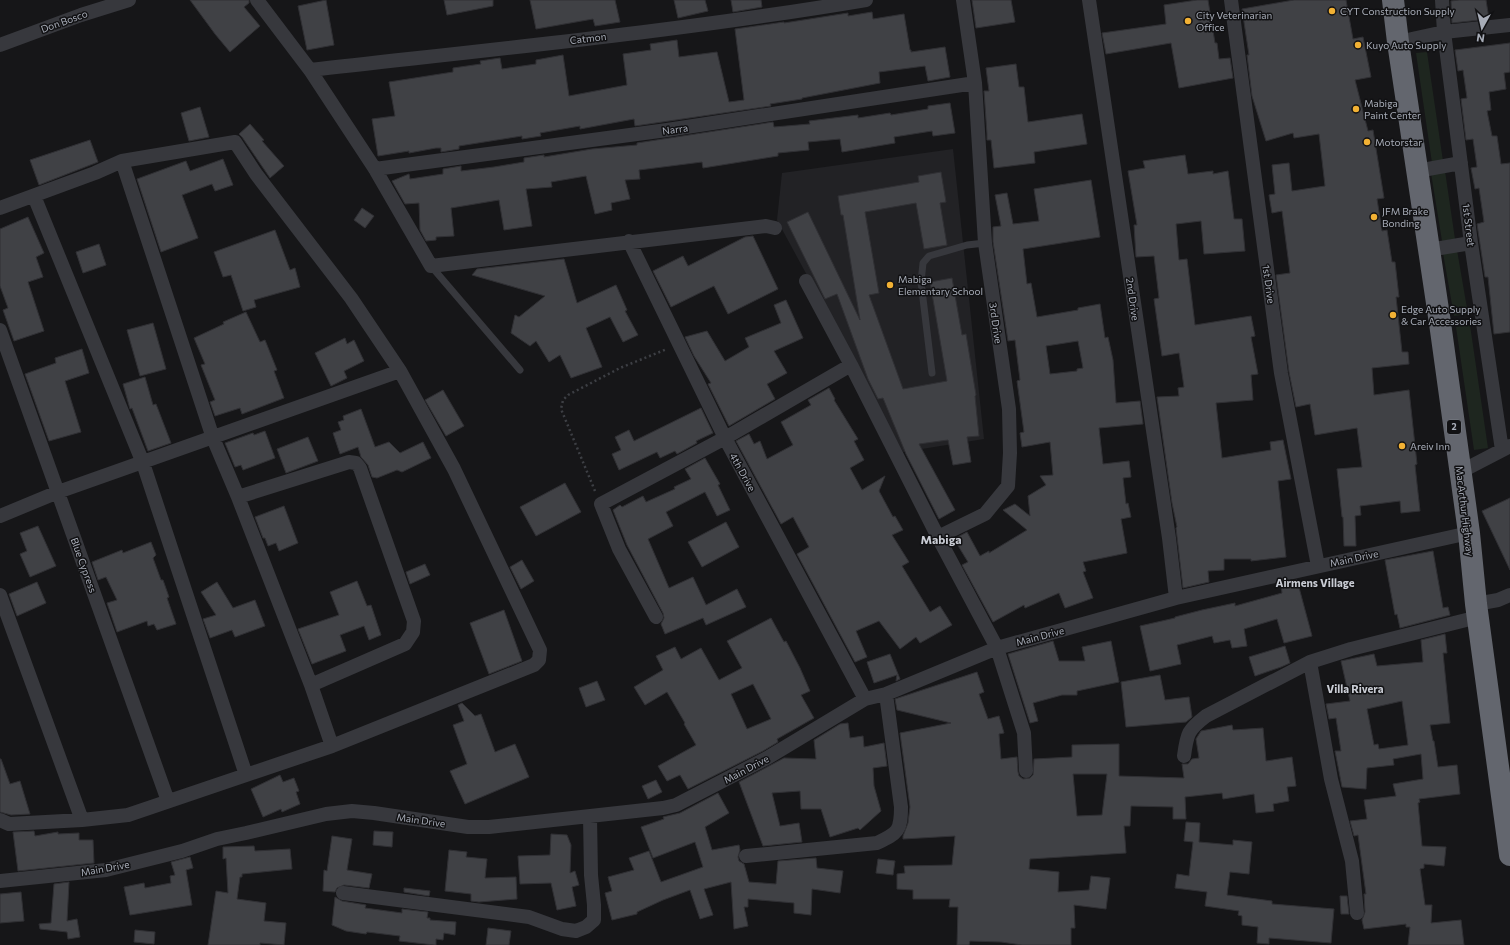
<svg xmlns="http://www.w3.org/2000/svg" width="1510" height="945" font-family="Commissioner,sans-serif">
  <rect width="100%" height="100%" fill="#161618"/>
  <path fill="#222225" d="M953 149 984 439 903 452 777 220 782 173Z"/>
  <path fill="#1e261f" d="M1427 52 1443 161 1432 163 1416 53Z
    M1445 171 1455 239 1442 241 1431 173Z
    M1457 250 1468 314 1454 316 1443 253Z
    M1470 325 1488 448 1474 450 1456 327Z"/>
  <path fill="#404145" stroke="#303034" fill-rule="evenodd" d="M190 0H249V3L244 7 260 26 230 52 215 34Z
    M326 0 334 45 307 50 298 6Z
    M444 0H493V6L447 15Z
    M530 0H615L620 22 595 26 593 19 536 29Z
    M674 0H705L708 11 678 18Z
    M731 0H761L762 7 733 12Z
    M972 0H1011L1015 22 976 28Z
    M1197 0H1208L1215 43H1217L1219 59 1230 58 1233 78 1179 88 1171 43 1106 54 1102 33 1166 24 1164 5Z
    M1294 0H1346L1353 39 1363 37 1371 77 1355 80 1368 131 1373 130 1384 198 1377 199 1382 231 1387 230 1392 262H1395L1399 297H1396L1402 352H1408L1409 364 1372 368 1374 395 1409 390 1417 464 1415 465 1420 511 1401 513 1400 501 1360 506 1361 515 1355 516 1356 546H1344L1343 517H1342L1337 469 1362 467 1357 428 1315 435 1310 404 1296 407 1289 372 1276 275 1290 273 1282 211 1272 213 1269 195 1275 194 1272 165 1289 163 1292 191 1325 186 1319 134 1294 138 1293 133 1266 141 1252 96 1247 55H1249L1242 9Z
    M1459 0H1486L1489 19 1452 23 1451 1Z
    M872 12 873 19 904 14 910 50H911V52L945 47 950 77 928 81 925 66 879 72 880 83 802 98V99L770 104 771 106 635 126 634 119 580 129V126L540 133 541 136 522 139V136L459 146V149L441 152V148H436L409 153V151L378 156 372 119 395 116 389 82 453 72V68L481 64 480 61 500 58 502 69 536 64V60L563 55 569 96 627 85 623 54 651 50 650 44 677 40 679 57 717 52 729 102 744 100 735 29 784 22V23L848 13V16Z
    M1510 43V72L1504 73 1506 89 1489 92 1491 110 1487 111 1492 136H1497L1501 164 1510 163V332L1494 334 1488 277H1485L1477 224 1484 222 1479 188 1475 189 1471 168 1477 167 1473 139 1466 140 1461 99 1467 98 1463 70 1458 71 1455 50Z
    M1016 64 1019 87H1024L1028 122 1082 114 1087 144 1034 152 1035 163 994 168 991 140H987V134L984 91H989L986 68Z
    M950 103 955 133 933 136 932 131 894 137 895 143 842 152 840 139 808 142 809 150 778 153V156L703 168 702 162 639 170 640 179 625 180 630 199 611 203 612 210 595 214 586 176 551 182 552 187 526 189 532 226 504 230 499 200 451 208 454 236 436 237V240L426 241 420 230 419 203 405 204 392 181 409 174 410 179 443 174V169L461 166V171L494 167 524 162V158L544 155V157L592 149 637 145V143L773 122 774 127 810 124 809 121 858 115V118L890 113 891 115 928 109V106Z
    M200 107 209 137 189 141 181 113Z
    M250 124 264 140 262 141 284 166 270 178 242 137 239 134Z
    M90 140 98 162 39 185 30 160Z
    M1185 155 1188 174 1213 171V174L1228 171 1234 219H1242L1245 251 1204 254 1201 221 1176 224 1179 260 1187 259 1195 325 1251 316 1255 336 1251 337 1258 374 1251 375 1253 400 1216 403 1222 458 1271 450 1270 442 1283 440 1291 479 1278 481 1286 557 1251 561V559H1224V570L1208 571 1209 582 1183 588 1176 528 1177 527 1172 503 1157 397 1179 396 1178 388 1184 387 1179 353 1162 356 1154 299 1159 298 1154 256 1136 257 1134 225H1137L1128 171 1145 168 1143 161Z
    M223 159 233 185 215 191 212 184 182 195 198 238 161 252 137 179 186 161 190 171Z
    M941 172 946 202 940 203 947 245 924 249 916 203 865 212 879 293 869 295 903 389 947 381 930 282 952 278 962 335 966 334 976 395 975 396 979 436 967 437 971 462 953 465 948 440 919 444 955 510 939 519 906 454 883 398 878 399 868 379 837 294 825 299 787 222 808 212 860 320 843 215H841L838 196 919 182 918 176Z
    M1091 180 1100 237 1023 249 1027 284 1031 283 1037 317 1078 310V308L1100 304 1105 338 1108 337 1113 360 1116 403 1140 401 1143 424 1099 428 1103 464 1129 461 1131 477 1123 478 1126 504 1128 503 1131 517 1121 519 1127 553 1083 562 1086 571 1083 572 1093 598 1065 608 1059 593 1025 608 1024 605 993 622 962 565 968 562 954 539 967 532 980 556 989 551V553L1027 530 1003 510 1015 504 1030 516 1028 496 1046 485 1040 476 1053 475 1050 442 1022 447 1020 433 1024 432 1017 381 1020 380 1015 340 1008 341 993 242V227L1001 226 995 195 1007 193 1013 224 1039 221 1034 189ZM1078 341 1083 368 1077 369V371L1050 374 1046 346Z
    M362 208 374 216 365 228 354 220Z
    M28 217 44 253 36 257 43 277 28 282 44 331 14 341 3 310 8 308 0 286V229Z
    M275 230 290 270 295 268 300 287 254 300 256 307 243 311 231 275 223 277 214 252Z
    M753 236 778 289 728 314 714 286 671 307 653 271 683 256 688 266 745 237Z
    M99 244 106 265 83 273 76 252Z
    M564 259 577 303 616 285 627 310 625 311 638 335 623 342 610 317 586 328 602 367 571 378 560 355 549 362 536 341 530 346 511 333 515 315 519 317 545 296 472 275 477 269Z
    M786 300 803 338 774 351 787 373 767 384 775 399 729 426 708 384 711 383 694 356 685 337 707 331 725 361 749 347 745 338 781 323 774 305Z
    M246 312 260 342 265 340 277 370 274 371 284 398 242 414 240 408 215 416 210 402 215 400 201 365 205 364 194 338 224 324 223 322Z
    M153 323 166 369 140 376 127 330Z
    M345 338 347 344 354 340 364 361 344 371 347 378 331 386 315 353Z
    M82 349 89 373 65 381 81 432 49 441 25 374 56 363 55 358Z
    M145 377 153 405 156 404 171 443 148 451 132 408 130 409 123 384Z
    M829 388 835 399 834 400 858 439 854 441 864 460 850 468 862 490 885 476 879 491 893 517 895 516 903 530 892 535 909 562 902 566 930 612 940 606 952 625 920 643 916 637 900 649 879 621 856 631 867 657 855 662 797 554 809 547 793 517 781 524 736 441 749 434 754 444 760 441 767 459 793 445 781 422 811 405 808 400Z
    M443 390 464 426 446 436 425 400Z
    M701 408 713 433 696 441 697 443 677 454 675 451 660 458 657 452 619 470 612 454 621 450 615 437 629 430 634 441Z
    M361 409 375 447 389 442 400 453 423 442 431 458 402 472 397 470 377 478 372 477 368 465 361 457 358 447 340 454 333 433 341 430 338 422 344 420 343 416Z
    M265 431 275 458 243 470 241 465 235 467 225 443 253 433 254 435Z
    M308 437 318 461 286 473 277 449Z
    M705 458 720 484 718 485 730 510 717 516 705 492 666 512 673 526 648 539 669 588 693 577 706 605 737 589 746 607 706 625 703 618 665 634 661 624 664 618 663 613 627 545 613 510 620 505 622 507 643 496 646 502 675 489 674 487 691 479 685 469Z
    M565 483 581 512 536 536 520 507Z
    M1510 498V570L1482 511Z
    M284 506 298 543 279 551 276 543 268 546 265 538H263L255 517Z
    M726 522 739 547 702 567 688 542Z
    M38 526 56 566 30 577 20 554 27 551 20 533Z
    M151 542 156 555 153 558 161 580H163L169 597 167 598 176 624 157 630 154 624 148 626 147 621 117 632 107 603 117 600 106 577 98 580 92 562 122 550 123 553Z
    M1433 551 1443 608 1448 607 1450 615 1400 628 1397 614 1395 615 1385 560Z
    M522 560 534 581 521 589 510 567Z
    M425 564 430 575 410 584 406 572Z
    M1297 580 1312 636 1284 643 1277 619 1244 629 1247 646 1232 648 1230 640 1214 643 1212 636 1177 645 1181 664 1150 671 1140 626 1175 618V617L1202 610 1235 603V606L1282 593 1281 584Z
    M357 581 367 606 371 605 381 635 369 640 364 626 340 635 346 651 312 664 298 629 339 615 330 592Z
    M37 582 46 603 17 616 9 594Z
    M217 582 233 608 255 600 265 626 235 637 232 630 210 638 203 619 216 615 201 592Z
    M504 610 522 661 489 674 470 623Z
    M771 618 784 642 786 641 800 668 810 691 801 695 814 718 777 739 778 742 763 751 688 789 680 775 667 781 658 766 696 745 684 724 685 723 667 692 645 705 634 687 663 670 656 656 675 647 681 659 701 648 719 680 742 668 727 641ZM753 684 771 719 747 729 731 694Z
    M1445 634 1447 653H1443L1450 723 1430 725 1433 741H1434L1438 767 1457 765 1460 794 1419 799 1420 802 1418 803 1422 846 1446 847 1444 866 1424 864V868L1420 869 1425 905H1432L1431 923 1461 920 1464 945H1408L1410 927H1406V924L1364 929 1362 920 1365 912 1364 894H1366L1358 835 1354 836 1350 821 1367 819 1364 800 1396 796 1393 784 1423 779 1421 754 1393 759 1394 765 1367 768 1366 789 1342 787 1335 751H1341L1336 718 1329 719 1326 704 1350 701 1341 661 1374 654 1377 666 1423 662 1421 640ZM1402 701 1408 745 1379 749 1378 744 1374 745 1367 709Z
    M1053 641 1059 661H1085L1082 647 1111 641 1119 682 1077 691V695H1062L1033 703 1038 721 1030 723 1008 654Z
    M1285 646 1290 663 1281 667 1255 676 1249 657Z
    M890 654 900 679 896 681 897 675 874 683 867 662Z
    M977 672 984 692 979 694 988 719 999 716 1004 733 999 734 1001 759 1017 757 1018 772 1019 776 1023 779 1030 778 1033 775 1034 759 1072 757V745L1119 744V776L1184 778 1182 764H1188L1192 759 1199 758 1196 739 1201 731 1232 725 1233 730 1263 728 1266 761 1292 757 1296 786 1287 787 1289 801 1273 804 1274 811 1256 813 1254 794 1223 799 1222 793 1185 797 1186 819H1173V807L1131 806 1130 826H1124L1126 853 1030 859 1029 869 1059 872 1058 892 1089 890 1091 876 1110 878 1106 909 1074 905 1075 928H1071V945H1022L1001 942 970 941 969 945H957L958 907H949L950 899H913V890L897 889V874L905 873 904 866 952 865 955 836 903 839V836L908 823 910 807 900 733 951 723 897 710 895 699ZM1073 774H1107L1102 815 1077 816Z
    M1160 675 1165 700 1189 697 1192 717 1186 722 1126 727 1121 682Z
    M597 681 605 700 586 707 579 688Z
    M462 703 475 716 481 714 495 752 515 744 529 777 465 804 450 771 467 764 453 725 464 721 458 705Z
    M848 723 850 738 863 736 864 747 884 743 887 766 873 768 874 786 881 811 860 830 858 828 830 837 821 809H801L800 791 772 793 780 826 799 823 802 842 763 846 739 782 784 758 816 759 814 740 840 724Z
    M0 759H1L10 784 20 781 30 814 11 815 0 812Z
    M280 775 283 782 294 778 299 791 296 792 300 804 282 812 281 809 263 817 251 789Z
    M656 780 662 792 648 799 642 786Z
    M718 793 729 813 705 827 712 850 739 845 740 850 738 857 739 861 744 864 749 882 776 884 778 861 816 858 817 868 843 871 840 893 812 889 811 915 794 913V903L748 899V907H744L748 926 734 929 731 882 704 889 713 915 700 919 690 890 663 900 637 912V914L612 920 605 893 612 891 608 877 634 870 629 858 649 851 661 882 703 867 695 842 653 858 641 827 664 819 663 817 680 813Z
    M1186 822 1200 823 1199 842 1233 845V840L1252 842 1249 874 1230 872 1227 895 1272 901V904L1334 909 1331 943 1269 938V944L1257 943 1258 927 1242 925V916L1238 915 1239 911 1205 906 1207 892 1175 888 1177 874 1189 876 1193 842 1184 841Z
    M34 831 35 836 58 832V834L79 833V840H93L94 863 18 871 13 832Z
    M374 831 393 832 392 847 373 845Z
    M551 834 567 835 571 845 570 873 575 871 579 885 572 887 576 906 557 910 551 883 520 884 518 856 550 855Z
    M332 836 352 839 347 870 372 874 369 888 344 885 337 888 335 892 323 891 324 870 327 871Z
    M254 846 255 851 290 849 292 869 242 874V877H240L237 899 266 903 264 921 286 923 284 945 260 943V945H208L216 891 228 893 226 858 223 859V847Z
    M449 850 467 852 466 857 487 859 485 878 516 877 517 899 479 902 471 901V894L445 891Z
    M190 857 193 868 186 870 192 905 130 915 124 887 144 883 145 888 171 883 170 876 175 875 171 862Z
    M878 859 895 861 893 875 876 873Z
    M69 882 67 921 77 919 80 937 68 939 67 932 40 929 39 924 51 923 54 884Z
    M404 888 430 891 429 896 404 892Z
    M21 892 24 921 0 923V894Z
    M1340 896H1347L1349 914H1341Z
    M335 897 342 901 366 905 365 908 402 913V909L428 912 427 918H430V920L456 922 455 935 444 933 443 940 436 939V945H434L399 941 400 936 367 932 366 934 346 931 332 925Z
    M488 928 511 931 509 945H486Z
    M135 930 155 932 154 944 134 942Z"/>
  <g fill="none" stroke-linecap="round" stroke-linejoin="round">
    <path stroke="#3d3f44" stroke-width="2.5" stroke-dasharray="2 3" stroke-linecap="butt" d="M595 491 561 409 563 400 568 395 620 368 667 349"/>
    <path stroke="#37383d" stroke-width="7" d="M431 266 520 370
      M932 373 921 282 923 263 929 256 967 245 985 243"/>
    <path stroke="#37383d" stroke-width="14" d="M257 0 310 70 375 169 431 266 766 226 775 228
      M1089 0 1169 538 1176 598
      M1231 0 1281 373 1318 566
      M1442 0 1444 32 1471 243 1502 450
      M1398 42 1444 32 1510 25
      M0 45 81 15 129 0
      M310 70C496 49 682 31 866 0
      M122 161 213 438 238 497 311 685 332 746
      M375 169 667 130 975 83
      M1417 171 1461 163
      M34 196 143 463 246 775
      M0 208 95 173 122 161 235 142 256 174 351 298 400 371 454 469 540 650 539 660 534 665 332 746 128 815 82 820 9 824 0 820
      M629 241 725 438 865 699
      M1429 250 1471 243
      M806 281 851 365 938 537 997 648 1024 733 1026 771
      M0 330 168 801
      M1460 472 1510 446
      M238 497 349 462 356 463 360 468 414 621 413 632 405 644 311 685
      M0 516 58 492 400 371
      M938 537 985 514 1008 486 1010 453 1009 409 985 243 975 83 963 0
      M0 595 82 820
      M1476 604 1498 600 1510 595
      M656 617 619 549 601 504 725 438 851 365
      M1310 662 1331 779 1352 861 1357 913
      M1184 756C1187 733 1188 730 1206 716L1310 662 1351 649 1478 617
      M746 856 877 843C898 833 901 831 901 807L886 694
      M0 881 106 870 182 851 217 839 246 833 326 814 352 811 374 813 468 827H489L663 808 676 805 767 758 865 699 886 694 997 648 1176 598 1469 533
      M343 893 529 917 562 929 576 931 586 927 594 920V905L591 875 590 816"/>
    <path stroke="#63666e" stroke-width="22" d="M1393 0 1398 42 1440 323 1469 533 1476 604 1510 855"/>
  </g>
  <g fill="#f2b134" stroke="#111113" stroke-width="1.5">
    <circle cx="1332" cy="11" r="4"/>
    <circle cx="1188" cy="21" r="4"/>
    <circle cx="1358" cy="45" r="4"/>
    <circle cx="1356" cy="109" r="4"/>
    <circle cx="1367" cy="142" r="4"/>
    <circle cx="1374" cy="217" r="4"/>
    <circle cx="890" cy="285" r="4"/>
    <circle cx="1393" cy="315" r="4"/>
    <circle cx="1402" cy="446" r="4"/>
  </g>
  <g text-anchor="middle" stroke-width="3" stroke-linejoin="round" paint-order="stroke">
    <rect fill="#111113" stroke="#7b7e86" stroke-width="1" x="1447" y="420" width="14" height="14" rx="3"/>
    <g font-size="9" font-weight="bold" fill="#a8adb8">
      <text x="1454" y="430">2</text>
    </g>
    <g font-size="10" fill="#a8adb8" stroke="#111113" text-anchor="start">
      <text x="1340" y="15">CYT Construction Supply</text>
      <text x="1196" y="19">City Veterinarian<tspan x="1196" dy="12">Office</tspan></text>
      <text x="1366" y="49">Kuyo Auto Supply</text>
      <text x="1364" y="107">Mabiga<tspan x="1364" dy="12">Paint Center</tspan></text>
      <text x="1375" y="146">Motorstar</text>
      <text x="1382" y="215">JFM Brake<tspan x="1382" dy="12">Bonding</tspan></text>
      <text x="898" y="283">Mabiga<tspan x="898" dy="12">Elementary School</tspan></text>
      <text x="1401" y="313">Edge Auto Supply<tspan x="1401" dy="12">&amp; Car Accessories</tspan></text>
      <text x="1410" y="450">Areiv Inn</text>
    </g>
    <g font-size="10" fill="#a8adb8" stroke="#111113">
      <text transform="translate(64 21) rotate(-20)" y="4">Don Bosco</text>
      <text transform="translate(588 38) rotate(-7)" y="4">Catmon</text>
      <text transform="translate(675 129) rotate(-8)" y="4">Narra</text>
      <text transform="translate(1469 225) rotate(83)" y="4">1st Street</text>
      <text transform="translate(1269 284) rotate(82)" y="4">1st Drive</text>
      <text transform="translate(1133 299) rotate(82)" y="4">2nd Drive</text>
      <text transform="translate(996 323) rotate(82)" y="4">3rd Drive</text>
      <text transform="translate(743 472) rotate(61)" y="4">4th Drive</text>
      <text transform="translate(1465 511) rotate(83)" y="4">MacArthur Highway</text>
      <text transform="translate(1354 558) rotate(-12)" y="4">Main Drive</text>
      <text transform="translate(84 565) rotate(70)" y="4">Blue Cypress</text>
      <text transform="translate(1040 636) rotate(-15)" y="4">Main Drive</text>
      <text transform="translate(746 769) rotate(-28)" y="4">Main Drive</text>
      <text transform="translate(421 820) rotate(8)" y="4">Main Drive</text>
      <text transform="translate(105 868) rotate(-10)" y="4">Main Drive</text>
    </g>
    <g font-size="11" font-weight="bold" fill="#c9ccd4" stroke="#111113">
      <text x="1315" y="587">Airmens Village</text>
      <text x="1355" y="693">Villa Rivera</text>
    </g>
    <g font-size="12" font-weight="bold" fill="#c9ccd4" stroke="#111113">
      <text x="941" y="544">Mabiga</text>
    </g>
  </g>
  <g transform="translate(1482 28) rotate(188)" stroke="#111113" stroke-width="3" paint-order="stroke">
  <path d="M0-3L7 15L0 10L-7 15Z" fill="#a8adb8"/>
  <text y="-6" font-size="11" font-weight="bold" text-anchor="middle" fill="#a8adb8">N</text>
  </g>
</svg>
